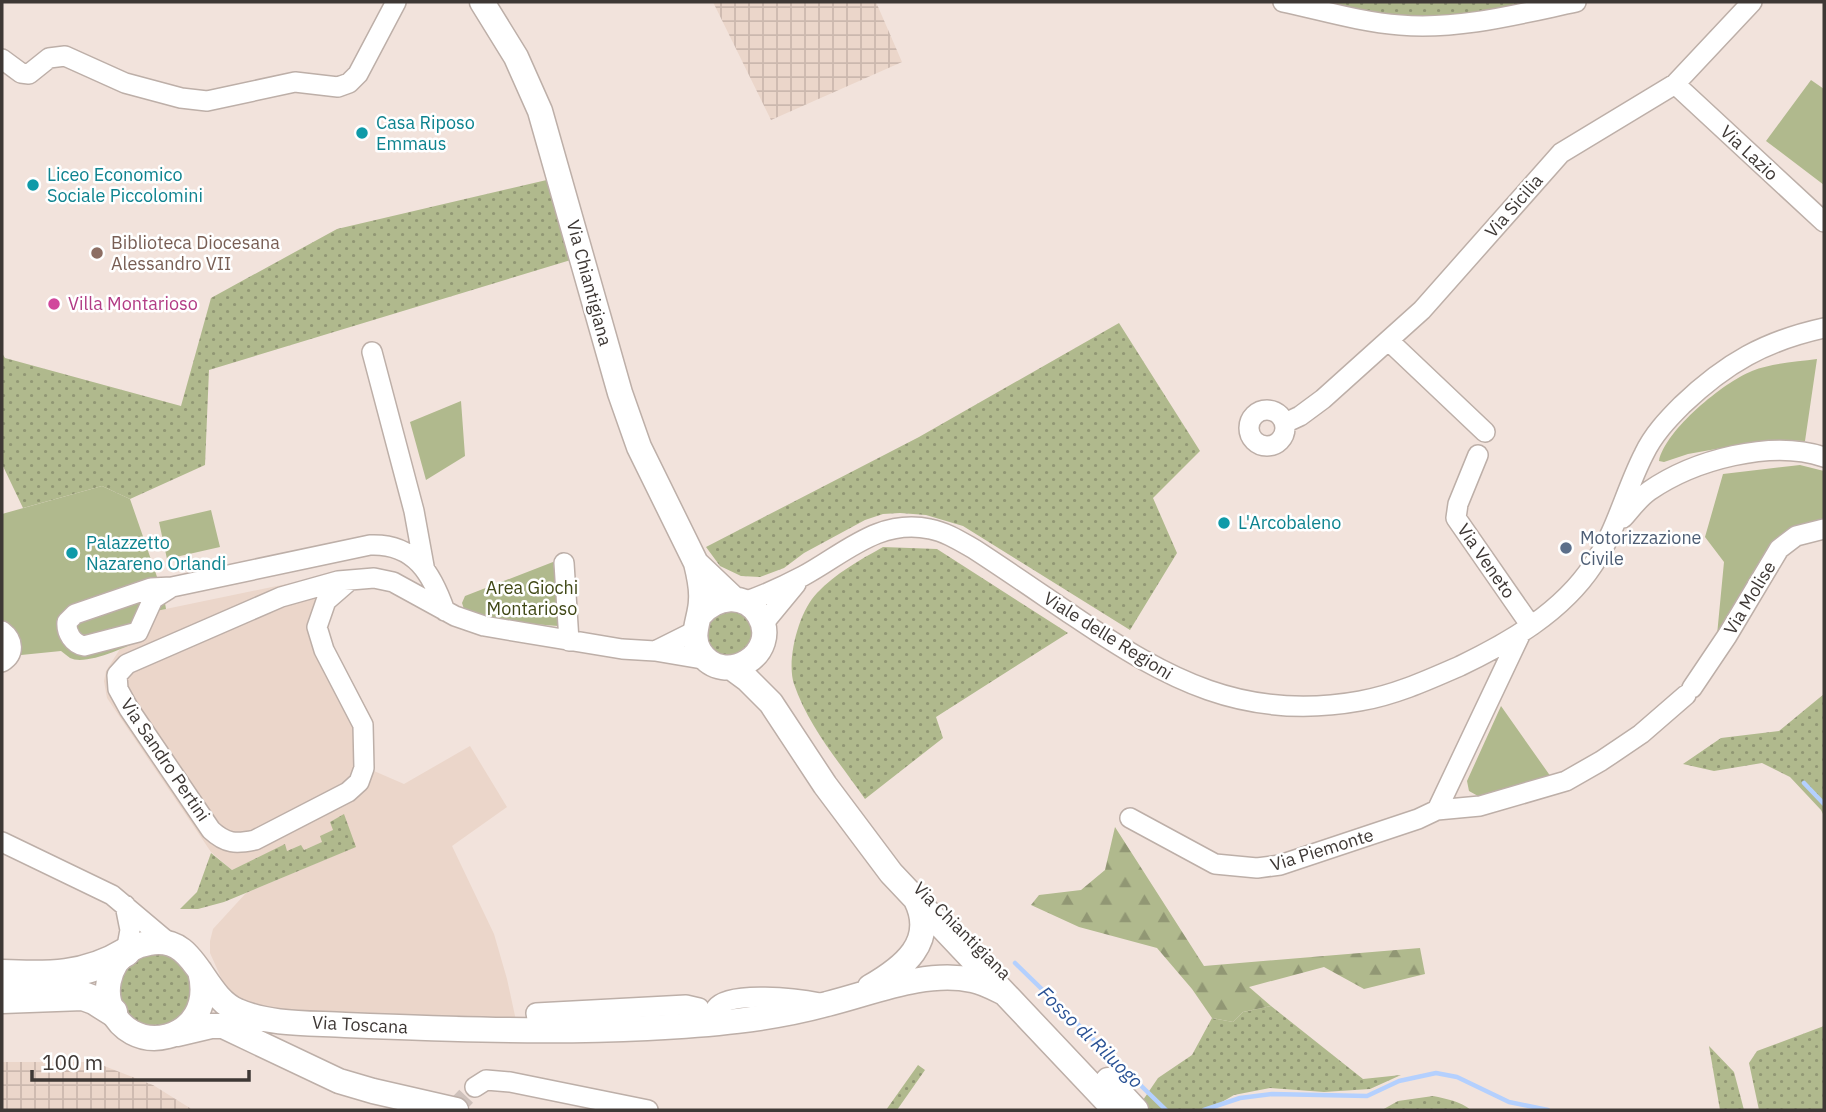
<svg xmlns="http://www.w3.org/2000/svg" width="1826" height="1112" font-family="'IBM Plex Sans',sans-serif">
  <defs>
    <pattern id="industrial-grid" width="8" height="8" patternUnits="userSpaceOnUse" patternTransform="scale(1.75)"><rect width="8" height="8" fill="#ebd6ca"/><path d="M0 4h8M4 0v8" fill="none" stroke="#cbb8ae"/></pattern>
    <pattern id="grass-dots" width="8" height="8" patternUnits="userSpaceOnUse" patternTransform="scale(1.75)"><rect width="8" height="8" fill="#b0b98d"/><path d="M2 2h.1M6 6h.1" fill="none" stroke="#919774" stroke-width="1.8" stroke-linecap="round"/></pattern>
    <pattern id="forest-firs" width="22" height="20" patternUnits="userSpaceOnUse" patternTransform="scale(1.75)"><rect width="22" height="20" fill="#b0b98d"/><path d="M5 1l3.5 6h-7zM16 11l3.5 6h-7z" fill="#919774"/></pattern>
  </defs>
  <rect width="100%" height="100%" fill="#f2e3dc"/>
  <path fill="#ebd6ca" d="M330 575 336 605 330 615 328 636 374 722V771L404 784 470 746 507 807 452 846 494 934 507 979 517 1025 265 1009 241 1002 227 991 210 953V941L213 929 246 893 355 847 344 815 330 822 334 830 323 842 303 850 287 851 284 845 232 870 211 852 107 698 104 681 106 671 120 649 142 640 156 611Z"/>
  <path fill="url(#industrial-grid)" d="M713 2H876L902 62 771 120Z
    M2 1062H94L153 1085 193 1110H2Z"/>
  <path fill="url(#grass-dots)" d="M1324 2H1538C1488 13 1439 21 1388 16 1367 13 1345 6 1324 2Z
    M551 179 574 259 209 370 205 465 130 499 102 486 23 508 2 464V353L5 358 181 406 211 298 337 229Z
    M1119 323 1200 451 1153 498 1177 553 1130 630 963 526 926 515 900 513 883 514 865 520 804 553 784 568 760 577 741 576 720 566 706 547 919 437Z
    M883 547 937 549 1068 633 936 717 943 738 865 799C840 763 808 726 794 684 786 660 799 611 817 593 836 573 860 560 883 547Z
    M722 609 747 613 757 637 734 660 711 652 705 627Z
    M1824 694V816L1821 810 1790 777 1762 763 1714 771 1683 764 1721 738 1779 731Z
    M344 814 356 847 224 902 198 909H180L197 892 211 853 232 870 285 844 287 851 301 845 304 850 322 842 320 836 333 830 330 822Z
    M119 990a36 36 0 1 1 72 0a36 36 0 1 1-72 0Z
    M1271 1006 1363 1079 1401 1075 1370 1089 1324 1092 1270 1088 1234 1095 1208 1110H1148L1141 1103 1158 1078 1192 1055 1212 1018 1233 1022 1243 1012Z
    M1824 1026V1110H1759L1749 1063 1757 1051Z
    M1709 1046 1734 1072 1744 1110H1720Z
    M918 1065 925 1070 897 1110H886Z
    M1433 1096C1447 1099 1460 1101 1471 1110H1382L1398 1101Z"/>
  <path fill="url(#forest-firs)" d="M1115 827 1204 966 1420 948 1425 974 1364 989 1324 967 1249 987 1271 1006 1243 1012 1233 1022 1212 1018 1192 989 1157 948 1079 927 1031 905 1039 895 1081 890 1105 870Z"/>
  <path fill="#b0b98d" d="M1811 80 1824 89V185L1766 141Z
    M1817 359 1805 441 1773 440 1744 444 1688 454 1664 462 1659 461C1665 430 1724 382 1752 371 1772 363 1796 362 1817 359Z
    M461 401 465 456 426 480 410 422Z
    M1800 465 1824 471V519L1793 529 1771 546 1717 635 1724 562 1705 537 1723 474Z
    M102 486 130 499 164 597 166 609 156 611 142 640C125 647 86 666 70 658 67 656 64 653 61 651L21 655 2 671V514Z
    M211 510 220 547 167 559 159 522Z
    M553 562 558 597V626L497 621 464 609 462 603 465 596Z
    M1501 706 1551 777 1478 796 1469 791 1467 781Z"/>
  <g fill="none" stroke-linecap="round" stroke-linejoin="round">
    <path stroke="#b4d0fe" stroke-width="4.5" d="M1804 783 1824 804
      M1015 963 1166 1110
      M1204 1110 1240 1098 1272 1094 1367 1096 1399 1081 1436 1073 1457 1077 1509 1102 1548 1110"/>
    <path stroke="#cec1bb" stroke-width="19" stroke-dasharray="19 10" stroke-linecap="butt" d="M453 1110 475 1087"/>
    <g stroke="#bdafa8" stroke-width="22">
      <path id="minor" d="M1283 2C1321 10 1360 22 1400 25 1459 30 1519 14 1576 2
        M2 59 21 73 29 74 49 58 65 56 125 83 181 98 207 101 295 82 338 87 349 83 358 74 396 2
        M1675 84 1824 222
        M1389 341 1485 432
        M372 352 414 511 424 566
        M1249 428a18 18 0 1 1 36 0a18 18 0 1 1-36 0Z
        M1285 423 1300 416 1323 399 1422 310 1561 153 1675 84 1752 2
        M1478 455 1458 504 1456 518 1531 626
        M1623 518C1631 509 1639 498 1649 491 1694 460 1771 439 1824 457
        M564 563 569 641
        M349 581 326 601 317 627 324 650 363 725 364 768 359 782 348 792 255 840C236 844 226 844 211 830L129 709 118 689 117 675 127 664 281 597 338 581 374 578 393 582 455 616 484 626 622 649 655 651 708 660
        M172 587 151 588 75 614 67 622C66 633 73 644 84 646L138 632 153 599 172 587 370 545C415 543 432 574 445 611
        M744 602C764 595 784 586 803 576 844 554 879 518 930 529 946 532 960 541 974 549 1008 571 1041 594 1075 617 1167 679 1244 722 1360 701 1395 695 1428 680 1460 666 1510 642 1562 612 1593 565 1617 530 1625 491 1644 454 1653 435 1667 420 1682 405 1726 363 1765 341 1824 328
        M763 624 796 584
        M2 631C14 640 15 654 2 662
        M655 651 695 631
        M1692 688 1727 636 1779 549 1796 536 1824 529
        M1437 810 1521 633
        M1130 818 1215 864 1257 868 1280 865 1418 819 1437 810 1480 806 1566 781 1601 761 1641 734 1686 695
        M2 842 112 895 169 943
        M125 905 130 930 126 952
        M718 1024 716 1008C729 990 799 999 820 1003
        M539 1030 536 1013 686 1005 699 1008 706 1025
        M475 1087 486 1080 510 1082 648 1110"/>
    </g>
    <g stroke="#bdafa8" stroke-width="27">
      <path id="major" d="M482 2 516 57 540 111 620 393 639 447 696 563 734 599
        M696 563C699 575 702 588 701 600 701 618 689 635 700 652 724 689 782 653 759 615 745 592 716 596 700 615
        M732 668 747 679 771 703 825 785 891 873 1115 1110
        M200 971C219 1044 124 1062 109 1001 106 989 109 974 116 963 124 952 135 945 149 943 197 933 201 996 238 1011 270 1025 310 1023 345 1025 445 1029 546 1033 647 1028 708 1025 768 1020 827 1004 872 993 925 970 972 980 983 982 994 988 1004 993
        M870 987C903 968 937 942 916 900
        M177 1034 211 1026H223L339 1081 373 1091 456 1110
        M1108 1080 1136 1110"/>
    </g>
    <g stroke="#bdafa8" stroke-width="31">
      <path id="highway" d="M2 974C48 976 85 977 126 952
        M2 999 83 996 94 1000 113 1012"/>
    </g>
    <use href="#minor" stroke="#fff" stroke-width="19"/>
    <use href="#major" stroke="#fff" stroke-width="24"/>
    <use href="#highway" stroke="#fff" stroke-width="28"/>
  </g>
  <g fill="#0f9aa8" stroke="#fff" stroke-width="2.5">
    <circle cx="362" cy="133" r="7"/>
    <circle cx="33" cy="185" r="7"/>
    <circle cx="1224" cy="523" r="7"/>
    <circle cx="72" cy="553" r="7"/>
  </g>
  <circle fill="#8d6e63" stroke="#fff" stroke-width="2.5" cx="97" cy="253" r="7"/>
  <circle fill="#d1479c" stroke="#fff" stroke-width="2.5" cx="54" cy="304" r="7"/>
  <circle fill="#5c6f8a" stroke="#fff" stroke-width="2.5" cx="1566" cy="548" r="7"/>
  <g text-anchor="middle" stroke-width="5" stroke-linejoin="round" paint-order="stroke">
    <g font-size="18" fill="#0d838f" stroke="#fff" text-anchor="start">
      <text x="376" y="129">Casa Riposo<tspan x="376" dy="21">Emmaus</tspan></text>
      <text x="47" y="181">Liceo Economico<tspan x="47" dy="21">Sociale Piccolomini</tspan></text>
      <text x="1238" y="529">L'Arcobaleno</text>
      <text x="86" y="549">Palazzetto<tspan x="86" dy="21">Nazareno Orlandi</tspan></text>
    </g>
    <g font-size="18" fill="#3e3835" stroke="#fff">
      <text transform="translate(1749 153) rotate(43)" y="6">Via Lazio</text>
      <text transform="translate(1514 206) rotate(-49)" y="6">Via Sicilia</text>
      <text transform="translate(589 283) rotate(75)" y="6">Via Chiantigiana</text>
      <text transform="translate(1486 561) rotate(55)" y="6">Via Veneto</text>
      <text transform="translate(1750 598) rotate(-59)" y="6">Via Molise</text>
      <text transform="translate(1108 636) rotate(32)" y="6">Viale delle Regioni</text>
      <text transform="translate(165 760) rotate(56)" y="6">Via Sandro Pertini</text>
      <text transform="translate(1322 850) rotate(-17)" y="6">Via Piemonte</text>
      <text transform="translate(962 931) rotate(45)" y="6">Via Chiantigiana</text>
      <text transform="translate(360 1025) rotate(3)" y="6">Via Toscana</text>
    </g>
    <g font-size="18" fill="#785e54" stroke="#fff" text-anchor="start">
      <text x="111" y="249">Biblioteca Diocesana<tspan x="111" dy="21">Alessandro VII</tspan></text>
    </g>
    <g font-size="18" fill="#b23c85" stroke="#fff" text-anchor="start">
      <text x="68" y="310">Villa Montarioso</text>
    </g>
    <g font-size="18" fill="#4e5e75" stroke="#fff" text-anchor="start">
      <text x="1580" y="544">Motorizzazione<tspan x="1580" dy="21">Civile</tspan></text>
    </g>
    <g font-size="18" fill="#404816" stroke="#fff">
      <text x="532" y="594">Area Giochi<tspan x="532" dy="21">Montarioso</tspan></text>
    </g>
    <g font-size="19" font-style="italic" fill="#2a5295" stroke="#fff">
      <text transform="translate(1091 1037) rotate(44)" y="7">Fosso di Riluogo</text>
    </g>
  </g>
  <rect width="1826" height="1112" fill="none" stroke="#3e3835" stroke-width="7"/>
  <path d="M32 1070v10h217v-10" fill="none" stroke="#3e3835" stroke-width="3.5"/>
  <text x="42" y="1070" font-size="21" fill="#3e3835" stroke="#ffffff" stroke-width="5" paint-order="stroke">100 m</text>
</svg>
